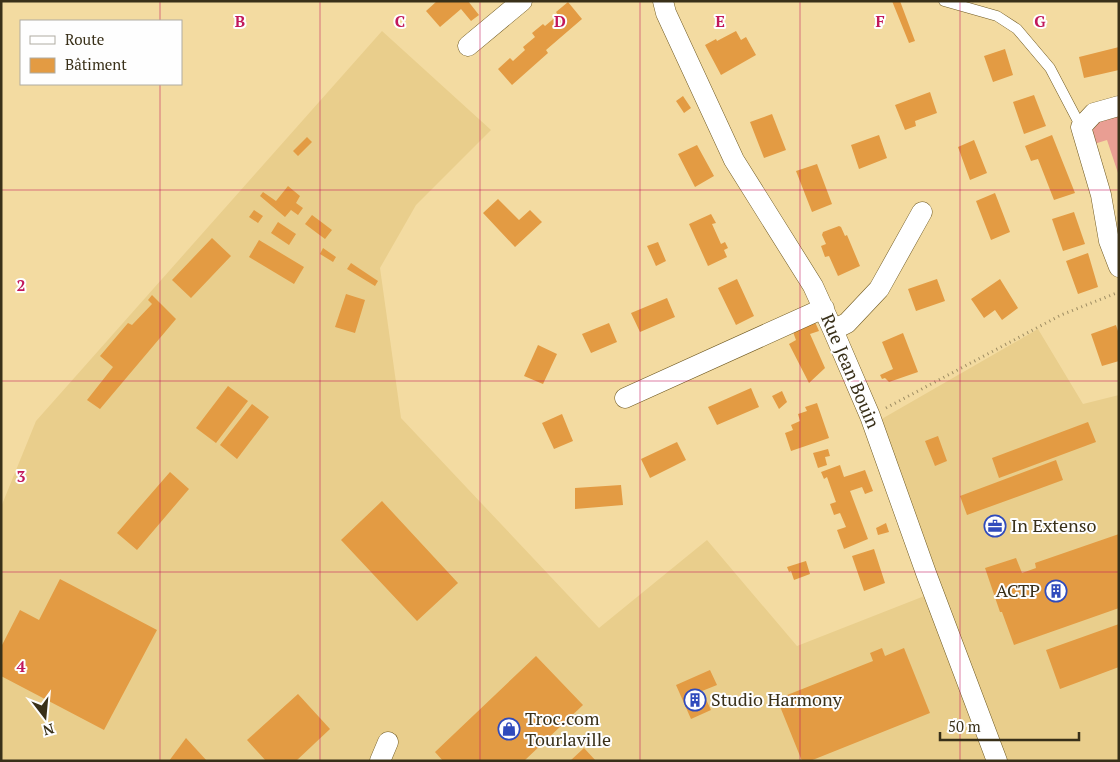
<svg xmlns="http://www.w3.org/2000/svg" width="1120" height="762" font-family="'PT Serif',serif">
  <rect width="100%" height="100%" fill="#f3dba1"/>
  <path fill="#e9ce8c" d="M382 31 491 130 416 205 380 268 401 418 599 628 707 540 797 646 927 595 873 424 1038 329 1083 404 1119 395V761H1V507L36 421Z"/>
  <path fill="#e99e93" d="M1119 113V176L1107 140 1094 144C1087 123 1103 119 1119 113Z"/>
  <path fill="#e39b43" d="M437 1H468L479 15 471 21 461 9 440 27 426 11Z
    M892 1H900L915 41 909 43Z
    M568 2 582 19 546 50 548 53 512 85 498 69 510 58 513 61 525 50 523 47 535 37 532 33 543 24 545 26 558 15 556 12Z
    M736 31 741 40 746 37 756 55 721 75 705 45 716 39 717 41Z
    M1119 47V70L1084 78 1079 57Z
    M1005 49 1013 75 993 82 984 56Z
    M930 92 937 113 915 121 916 126 905 130 895 105Z
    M1034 95 1046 126 1024 134 1013 102Z
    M683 96 691 108 684 113 676 101Z
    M772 114 786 150 764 158 750 122Z
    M879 135 887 158 859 169 851 145Z
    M1052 135 1075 193 1054 200 1038 159 1031 161 1025 146Z
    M307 137 312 142 298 156 293 151Z
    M974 140 987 173 970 180 958 147Z
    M697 145 714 176 695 187 678 154Z
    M817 164 832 204 812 212 796 171Z
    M288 186 300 196 296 203 303 208 298 215 291 210 285 217 260 196 263 192 276 201Z
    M995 193 1010 232 991 240 976 201Z
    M498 199 519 220 530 210 542 222 515 247 483 213Z
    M254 210 263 216 258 223 249 217Z
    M1074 212 1085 244 1063 251 1052 219Z
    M711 214 716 223 712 224 721 244 725 242 728 248 724 250 727 257 708 266 689 224Z
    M312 215 332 230 325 239 305 224Z
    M278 222 296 234 289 245 271 233Z
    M839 226 841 227 845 236 847 235 860 266 838 276 829 256 825 257 821 246 826 244 822 235 823 232Z
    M212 238 231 256 191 298 172 280Z
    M259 240 304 267 294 284 249 257Z
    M658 242 666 261 656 266 647 246Z
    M323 248 336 257 333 262 320 254Z
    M1088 253 1098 287 1078 294 1066 261Z
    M351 263 378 281 375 286 347 269Z
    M737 279 754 316 736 325 718 288Z
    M937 279 945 301 916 311 908 289Z
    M1000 279 1018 308 1002 320 995 310 984 318 971 299Z
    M346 294 365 300 355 333 335 327Z
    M152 295 176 319 100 409 87 400 113 367 100 356 128 323 132 325 152 304 148 300Z
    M667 298 675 317 640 332 631 313Z
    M815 322 819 331 810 334 825 368 809 383 789 344 796 340 793 332Z
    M609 323 617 342 591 353 582 334Z
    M1116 325 1119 334V361L1102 366 1091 334Z
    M903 333 918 372 889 382 885 378 882 379 880 375 893 369 882 342Z
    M538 345 557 354 543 384 524 376Z
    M228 386 248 401 216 443 196 428Z
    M751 388 759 407 717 425 708 407Z
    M782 391 787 402 779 409 772 396Z
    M817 403 829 438 791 451 785 433 793 430 791 425 800 421 798 414 807 411 805 407Z
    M252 404 269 417 237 459 220 445Z
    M562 414 573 441 554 449 542 423Z
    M1088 422 1096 442 999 478 992 458Z
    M938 436 947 461 935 466 925 441Z
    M677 442 686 460 650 478 641 459Z
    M828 449 830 456 825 457 827 465 818 468 813 453Z
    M1056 460 1063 480 967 515 960 496Z
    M840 465 844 477 865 470 873 491 865 494 862 487 850 491 868 539 844 549 837 530 846 527 840 513 834 515 830 504 836 502 827 477 824 479 821 472Z
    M170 472 189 489 137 550 117 533Z
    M621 485 623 505 575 509V488Z
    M382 501 458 583 417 621 341 540Z
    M886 523 889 532 878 535 876 528Z
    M1119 534V608L1014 645 1002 612H1000L985 568 1016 558 1022 573 1036 568 1035 563Z
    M874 549 885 583 864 591 852 556Z
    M806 561 810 574 794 580 791 571 789 572 787 567Z
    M60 579 157 630 104 730 1 676V647L20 610 39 620Z
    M1119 624V667L1060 689 1046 650Z
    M882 648 885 656 904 648 930 713 810 761H802L777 699 873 661 870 653Z
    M536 656 583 705 524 761H443L435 752Z
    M710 670 717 685 702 691 711 710 691 719 676 685Z
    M298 694 330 729 296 761H266L247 740Z
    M186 738 207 761H169Z
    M584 748 596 761H570Z"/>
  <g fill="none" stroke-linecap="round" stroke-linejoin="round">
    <g stroke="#6f5921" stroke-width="11">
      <path id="service" d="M944 1 997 16 1017 29 1050 68 1081 127"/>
    </g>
    <g stroke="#6f5921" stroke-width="21">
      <path id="minor" d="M663 1 666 13 734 160 813 286 833 330 870 416 926 573 997 761
        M468 46 522 1
        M1119 106 1094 113 1081 127 1101 195 1109 241 1119 267
        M833 330 847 323 879 289 922 212
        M625 398 824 308
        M380 761 388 742"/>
    </g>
    <path stroke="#9e8d63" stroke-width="3" stroke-dasharray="1 4" stroke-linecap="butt" d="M886 408 1061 315 1119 292"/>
    <use href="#service" stroke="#fff" stroke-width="10"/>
    <use href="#minor" stroke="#fff" stroke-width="20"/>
  </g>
  <path fill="none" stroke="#c2185b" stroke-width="1" stroke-opacity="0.55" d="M160 1V21M320 1V761M480 1V761M640 1V761M800 1V761M960 1V761M160 84V761M1 190H1119M1 381H1119M1 572H1119"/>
  <defs>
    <g id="office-ring" transform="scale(1.125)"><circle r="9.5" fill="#fefefe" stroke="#304bbc" stroke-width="1.5"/><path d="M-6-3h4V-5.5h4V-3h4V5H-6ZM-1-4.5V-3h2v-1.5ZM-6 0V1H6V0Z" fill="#304bbc"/></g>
    <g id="building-ring" transform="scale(1.125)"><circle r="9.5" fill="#fefefe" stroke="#304bbc" stroke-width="1.5"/><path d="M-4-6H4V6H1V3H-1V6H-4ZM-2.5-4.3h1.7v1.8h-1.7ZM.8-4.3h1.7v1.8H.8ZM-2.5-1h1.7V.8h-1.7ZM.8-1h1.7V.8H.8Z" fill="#304bbc"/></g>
    <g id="shop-ring" transform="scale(1.125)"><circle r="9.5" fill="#fefefe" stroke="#304bbc" stroke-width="1.5"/><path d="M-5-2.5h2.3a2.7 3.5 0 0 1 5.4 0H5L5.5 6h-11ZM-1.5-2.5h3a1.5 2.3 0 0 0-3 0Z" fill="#304bbc"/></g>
  </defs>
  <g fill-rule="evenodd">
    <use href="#office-ring" x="995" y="526"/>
    <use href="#building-ring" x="1056" y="591"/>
    <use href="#building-ring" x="695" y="700"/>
    <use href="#shop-ring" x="509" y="729"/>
  </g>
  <g text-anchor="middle" stroke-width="4" stroke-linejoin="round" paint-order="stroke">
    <g font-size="18" fill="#393019" stroke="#fefefe">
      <text transform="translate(850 371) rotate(67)" y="6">Rue Jean Bouin</text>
    </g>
    <g font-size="18" fill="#393019" stroke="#fefefe" text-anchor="start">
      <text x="1011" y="532">In Extenso</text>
      <text x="1040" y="597" text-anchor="end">ACTP</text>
      <text x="711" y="706">Studio Harmony</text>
      <text x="525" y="725">Troc.com<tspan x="525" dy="21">Tourlaville</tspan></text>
    </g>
  </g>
  <g font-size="16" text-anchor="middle" font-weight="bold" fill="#c2185b" stroke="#fefefe" stroke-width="4" stroke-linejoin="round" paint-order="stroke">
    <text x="240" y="27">B</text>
    <text x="400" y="27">C</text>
    <text x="560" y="27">D</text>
    <text x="720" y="27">E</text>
    <text x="880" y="27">F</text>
    <text x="1040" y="27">G</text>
    <text x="21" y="291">2</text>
    <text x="21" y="482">3</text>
    <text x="21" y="672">4</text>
  </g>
  <rect width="1120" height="762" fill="none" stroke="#393019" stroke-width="5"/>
  <rect x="20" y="20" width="162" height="65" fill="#fefefe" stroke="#afaca2"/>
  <rect x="30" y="36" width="25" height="8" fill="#ffffff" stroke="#afaca2"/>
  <text x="65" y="45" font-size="15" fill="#393019">Route</text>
  <rect x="30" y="58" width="25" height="15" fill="#e39b43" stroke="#afaca2"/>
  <text x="65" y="70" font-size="15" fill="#393019">Bâtiment</text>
  <g transform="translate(45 717) rotate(164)" stroke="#fefefe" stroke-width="4" paint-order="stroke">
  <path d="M0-4L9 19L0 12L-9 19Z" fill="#393019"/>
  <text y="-8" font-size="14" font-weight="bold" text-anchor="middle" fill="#393019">N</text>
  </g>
  <path d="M940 732v8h139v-8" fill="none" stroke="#393019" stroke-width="2.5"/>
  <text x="948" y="732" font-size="15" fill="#393019" stroke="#fefefe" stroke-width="4" paint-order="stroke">50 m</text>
</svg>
